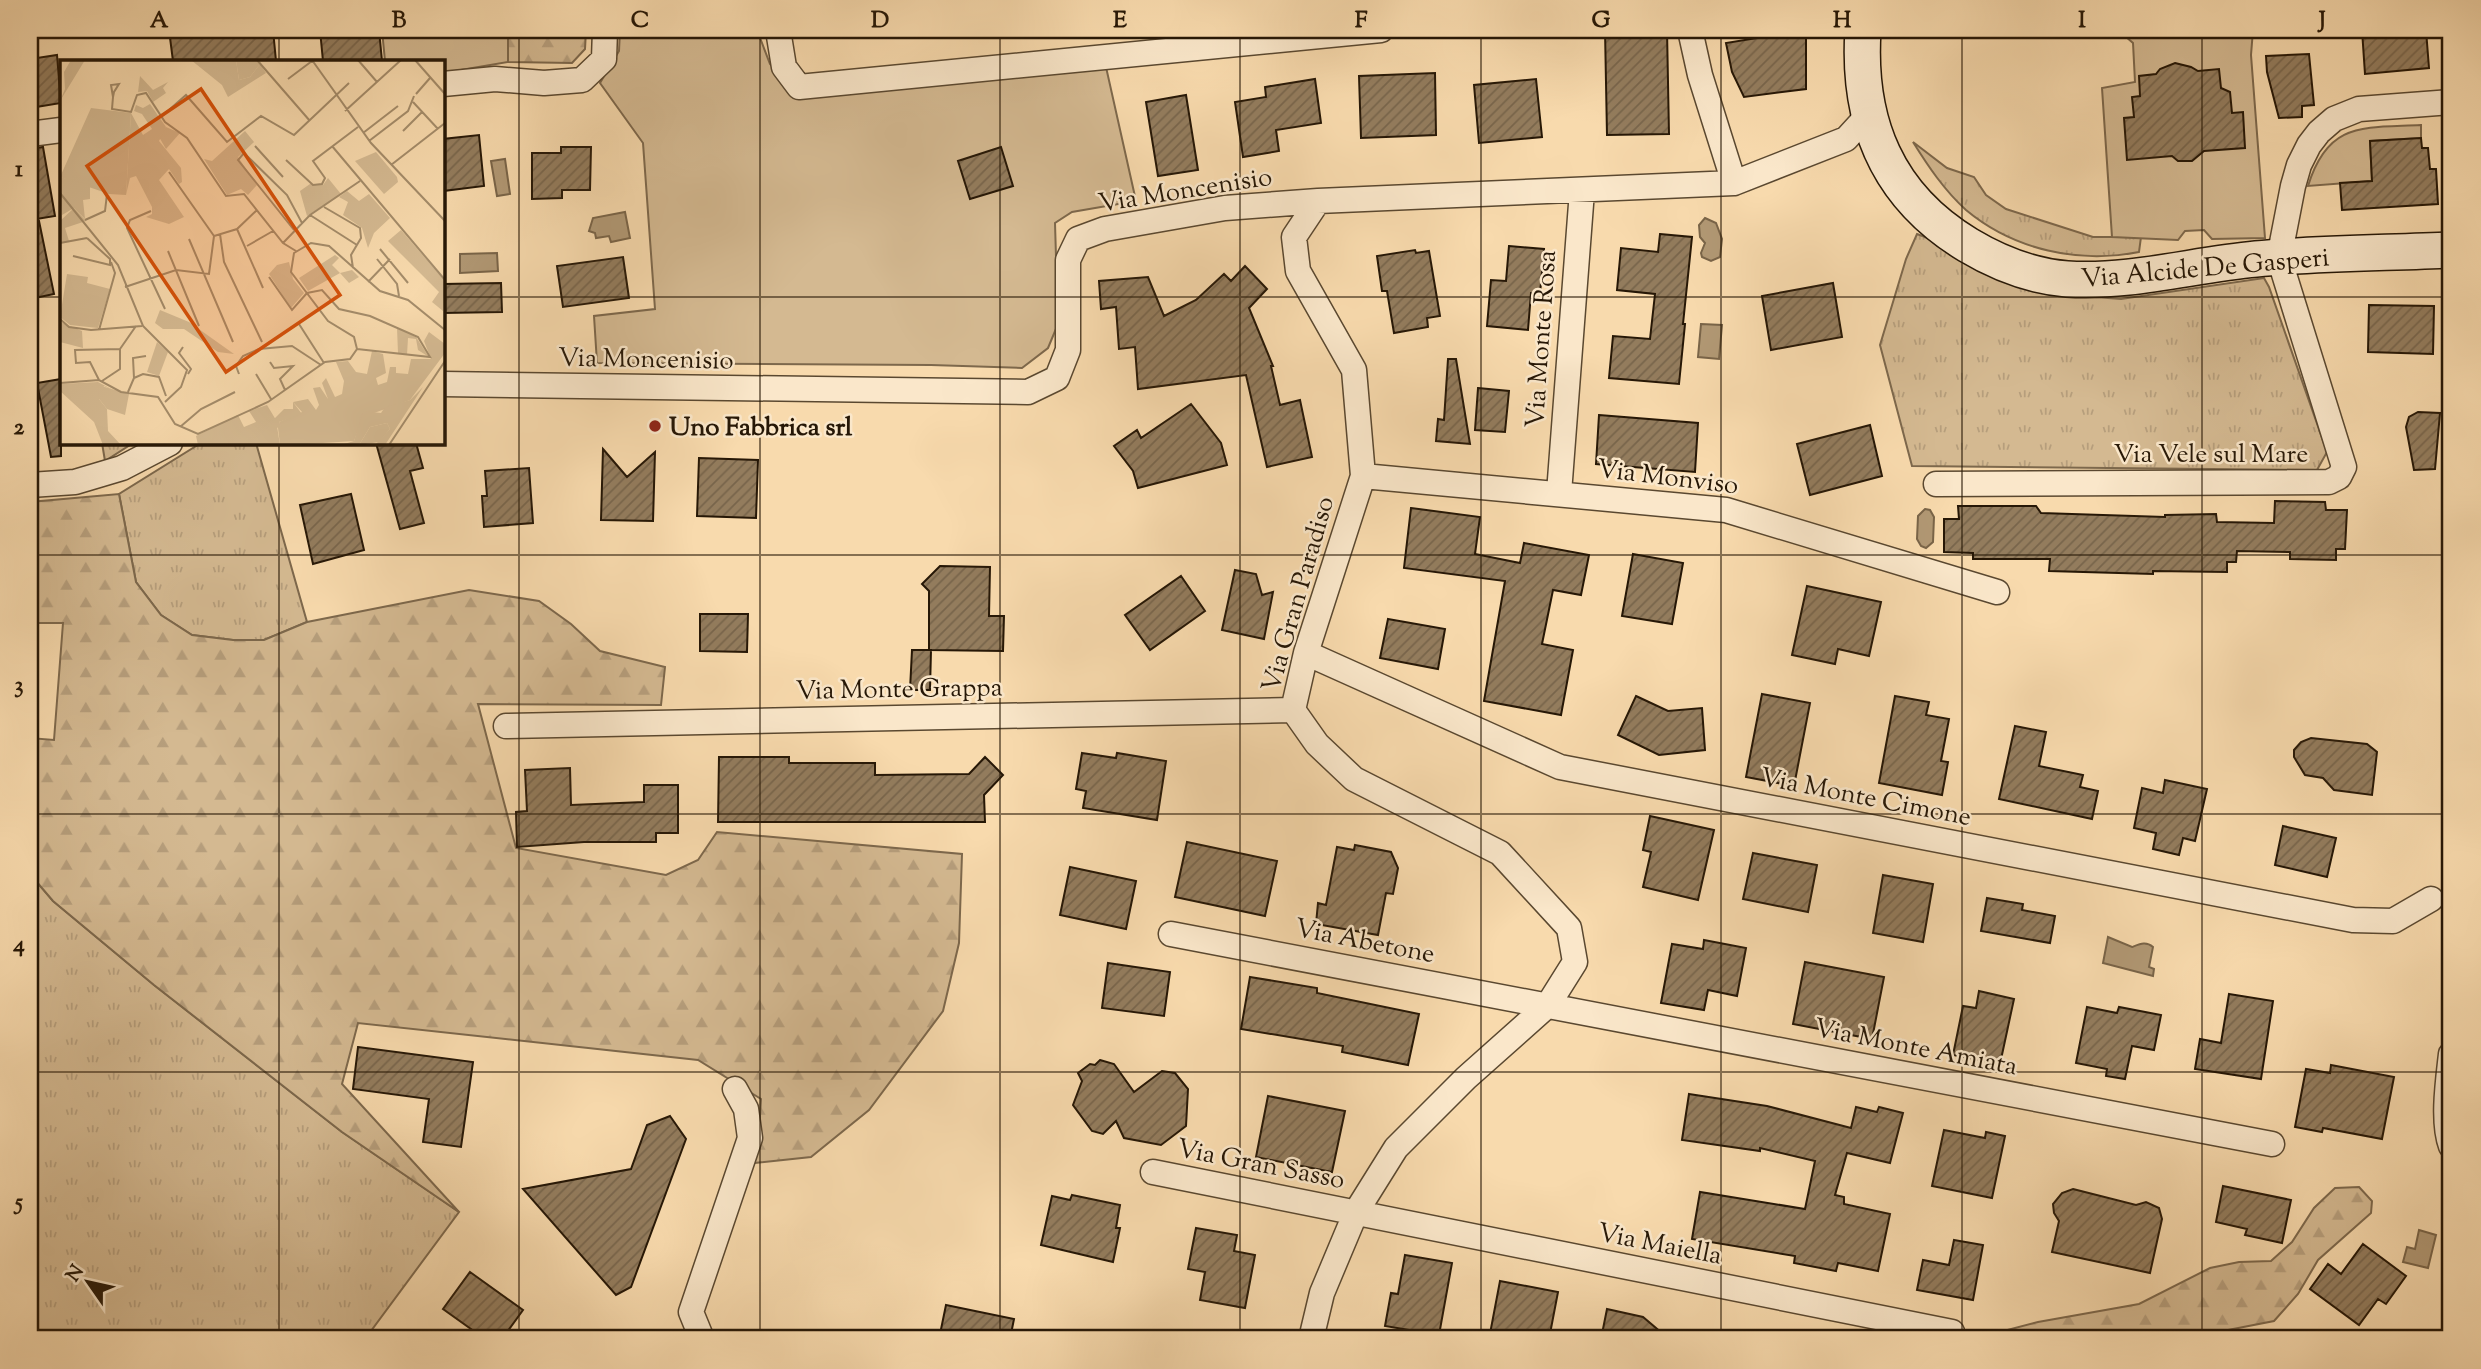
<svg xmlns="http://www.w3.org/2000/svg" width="2481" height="1369" font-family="'Sorts Mill Goudy',serif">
  <defs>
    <pattern id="grass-tufts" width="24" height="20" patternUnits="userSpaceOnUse" patternTransform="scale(1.75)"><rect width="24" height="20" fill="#d4b991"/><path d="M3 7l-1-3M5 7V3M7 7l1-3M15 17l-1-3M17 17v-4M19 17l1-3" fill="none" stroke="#b69e7c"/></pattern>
    <pattern id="forest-firs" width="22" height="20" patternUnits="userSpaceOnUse" patternTransform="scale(1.75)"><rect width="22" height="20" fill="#d4b991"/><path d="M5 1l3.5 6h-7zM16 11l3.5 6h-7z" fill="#b69e7c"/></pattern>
    <pattern id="building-hatch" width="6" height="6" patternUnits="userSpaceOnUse" patternTransform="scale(1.75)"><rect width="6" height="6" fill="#937c5d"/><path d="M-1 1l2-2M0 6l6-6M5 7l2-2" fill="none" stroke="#78654b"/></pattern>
  </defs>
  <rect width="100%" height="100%" fill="#f8daad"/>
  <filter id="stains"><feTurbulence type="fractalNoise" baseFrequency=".00286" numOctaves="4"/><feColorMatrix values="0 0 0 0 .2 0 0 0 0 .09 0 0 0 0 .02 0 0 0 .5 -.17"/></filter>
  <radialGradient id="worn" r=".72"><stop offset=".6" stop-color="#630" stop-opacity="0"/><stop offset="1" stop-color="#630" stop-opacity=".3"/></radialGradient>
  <path fill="url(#grass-tufts)" stroke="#7d684c" stroke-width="2" d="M1913 142 1947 168 1974 177 1986 195 2006 209 2093 237H2141L2139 252C2079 264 2014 250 1966 210 1944 190 1928 166 1913 142Z
    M1917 234 2082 296 2121 299 2264 278 2269 287 2327 452 2317 470 1912 466 1880 345 1906 259Z
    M102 443H133L105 461Z
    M201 443H256L307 622 264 640H233L192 635 161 615 136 582 119 494Z
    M30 874 53 901 154 985 342 1132 459 1212 365 1339H346L339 1336 336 1339H30Z"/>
  <path fill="url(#forest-firs)" stroke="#7d684c" stroke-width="2" d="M508 30H586L585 49 572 63 508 62Z
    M119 494 136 582 161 615 192 635 233 640H264L307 622 469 590 539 601 571 624 600 651 665 667 661 705 478 704 516 848 666 875 698 860 717 832 962 854 959 943 943 1011 869 1110 811 1157 754 1163 758 1149 761 1099 698 1060 358 1023 342 1084 459 1212 342 1132 154 985 53 901 30 874V738L54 740 63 623H30V502Z
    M2359 1187 2372 1201 2371 1213 2318 1260 2298 1294 2274 1321 2182 1339H1973L2038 1322 2139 1304 2210 1268 2239 1262 2271 1261 2292 1242 2314 1208 2335 1188Z"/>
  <path fill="#d4b991" stroke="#7d684c" stroke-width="2" d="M382 30H508V62L443 73V61H385Z
    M620 30H757L770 64 802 97 1106 67 1136 201 1072 212 1055 223 1058 324 1048 348 1022 368 931 365 597 363 594 316 655 309 643 143 600 83 619 51Z
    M2118 30H2253L2251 55 2265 238 2212 239 2204 230 2185 231 2178 240 2112 237 2102 88 2135 82 2133 43Z
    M2421 125V138L2370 141 2372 181 2308 186C2328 121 2363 128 2421 125Z"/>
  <path fill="#b19874" stroke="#796448" stroke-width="2" d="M505 159 510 194 497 196 491 161Z
    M625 212 630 238 611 242 609 236 596 238 595 233 589 231 593 218Z
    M1705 218 1716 223 1722 239 1720 257 1711 261 1702 257 1701 253 1705 243 1700 237 1699 225Z
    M497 253 498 271 460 273V254Z
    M1701 324 1722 325 1719 359 1698 357Z
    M1925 509 1930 510 1934 517 1933 542 1926 548 1921 546 1917 539 1918 516Z
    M2108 937 2132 947C2140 944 2146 941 2153 947L2149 967 2154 969 2153 976 2103 963Z
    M2419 1230 2436 1235 2428 1268 2403 1262 2407 1247 2415 1249Z"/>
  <path fill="url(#building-hatch)" stroke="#261706" stroke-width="2" d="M169 30H273L276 61H173Z
    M320 30H379L382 61H323Z
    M1605 30H1667L1669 134 1607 135Z
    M1806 30V89L1744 97 1732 72 1726 43Z
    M2362 30H2426L2429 68 2365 74Z
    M2309 54 2314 105 2302 106V117L2279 118 2267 72 2266 56Z
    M57 55 61 103 30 108V59Z
    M2175 63 2191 67 2198 71 2219 69 2221 88 2230 92 2232 113 2243 112 2245 148 2204 151 2192 161H2178L2172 156 2127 160 2124 118 2134 117 2132 97 2140 96 2139 76 2156 74 2160 69Z
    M1435 73 1436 135 1361 138 1359 76Z
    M1315 79 1321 123 1276 130 1279 151 1243 157 1235 102 1266 97 1265 87Z
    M1536 79 1542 137 1479 143 1474 85Z
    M1186 95 1198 170 1158 176 1146 102Z
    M479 135 484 186 443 191V139Z
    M2421 138 2422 148H2428L2430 169H2436L2438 204 2342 210 2340 183 2372 181 2370 141Z
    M43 147 55 216 30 220V149Z
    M561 147H591L590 190H562V198L532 199V153H561Z
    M1001 147 1013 186 970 199 958 161Z
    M39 221 54 294 30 299V222Z
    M1660 234 1692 237 1683 324H1685L1679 384 1609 378 1613 336 1650 339 1655 294 1617 290 1621 248 1658 252Z
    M1509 246 1544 249 1540 294 1531 293 1528 330 1487 326 1491 280 1506 281Z
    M1415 250 1416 253 1429 251 1440 316 1427 318 1428 327 1394 333 1387 291H1382L1377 256Z
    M623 257 629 298 563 307 557 266Z
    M1245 266 1267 289 1249 308 1273 366H1271L1280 405 1300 400 1312 457 1267 467 1246 375 1138 389 1135 347 1119 349 1116 307 1101 309 1099 281 1148 277 1164 316 1196 300 1224 274 1231 281Z
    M501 283 502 312 443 313V284Z
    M1833 283 1842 337 1771 350 1762 296Z
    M2369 305 2434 306 2433 354 2368 352Z
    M1448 359H1456L1470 444 1436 441 1438 419 1444 420Z
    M61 379V456L51 457 37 383Z
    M1478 388 1509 391 1505 432 1475 430Z
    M1191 404 1221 443 1227 465 1138 488 1133 471 1114 446 1137 430 1141 438Z
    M2418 412 2440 413 2435 469 2414 470 2406 427 2409 417Z
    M1599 415 1698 423 1695 472 1596 464Z
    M1870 425 1882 476 1810 495 1797 444Z
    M376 443H416L423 468 410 471 424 523 400 529Z
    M603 449 627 477 655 452 653 521 601 520Z
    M699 458 758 460 756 518 697 516Z
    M529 468 533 523 484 527 482 496H487L485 471Z
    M351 494 364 550 313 564 300 505Z
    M2275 501 2325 502 2326 510H2347L2345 549H2336V560L2290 559V552L2237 551 2236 562H2227V572L2153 571V574L2049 571 2050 559H1973V553L1944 552V519H1959L1958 506H2036L2041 513 2165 517V515L2216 514 2217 522 2274 523Z
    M1411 508 1480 517 1475 554 1520 563 1524 543 1589 555 1581 595 1553 590 1542 644 1573 650 1561 715 1484 701 1505 581 1404 568Z
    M1633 554 1683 563 1672 624 1622 616Z
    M940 566 990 567 989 616H1004L1003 651 929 650V591L922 584Z
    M1235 570 1256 574 1262 595 1273 592 1264 639 1222 630Z
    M1181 576 1205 611 1150 650 1125 615Z
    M1807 586 1881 602 1869 656 1838 649 1835 664 1792 655Z
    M700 614H748L747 652 700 651Z
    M1388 619 1445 629 1438 669 1380 658Z
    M912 650H931L930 690H910Z
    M1762 694 1810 703 1794 786 1746 777Z
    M1636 696 1668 711 1702 708 1705 750 1659 755 1618 735Z
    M1895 696 1929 702 1926 715 1949 719 1941 761 1948 762 1942 795 1879 783Z
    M2015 726 2046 732 2039 766 2083 775 2080 787 2098 791 2092 819 1999 799Z
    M2311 738 2367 744 2377 752 2372 795 2334 790 2323 778 2305 775 2294 757V750L2301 742Z
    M1082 753 1116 758 1117 753 1166 761 1157 820 1083 808 1086 791 1076 789Z
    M719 757H789V763H875V775L969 774 985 757 1003 775 984 795 985 822H718Z
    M570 768 571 805 644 802V785H678V833H656V842H584L517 847 516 812 527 811 525 770Z
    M2165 780 2207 789 2195 841 2183 838 2179 855 2153 849 2156 833 2134 828 2142 788 2163 793Z
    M1650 816 1714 830 1698 900 1643 887 1651 852 1643 850Z
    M2283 826 2336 838 2327 877 2275 865Z
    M1187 842 1277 861 1265 916 1175 897Z
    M1355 845 1391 852 1398 868 1393 894 1386 893 1378 935 1316 924 1318 903 1326 905 1337 847 1354 850Z
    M1753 853 1817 865 1808 912 1743 899Z
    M1070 867 1136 881 1126 929 1060 915Z
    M1883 875 1933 884 1923 942 1873 933Z
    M1987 898 2023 904 2022 910 2055 916 2050 943 1981 931Z
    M1704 940 1746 948 1737 996 1708 990 1704 1010 1661 1003 1672 944 1703 949Z
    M1805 962 1884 977 1872 1039 1793 1024Z
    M1108 963 1170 972 1164 1016 1102 1008Z
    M1250 977 1317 988V993L1419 1014 1408 1065 1342 1052 1343 1046 1241 1029Z
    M1979 991 2014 999 2000 1064 1953 1055 1963 1006 1976 1008Z
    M2229 994 2273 1001 2261 1079 2195 1069 2200 1039 2221 1043Z
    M2087 1007 2117 1013 2119 1007 2161 1015 2154 1050 2132 1046 2125 1079 2106 1076 2107 1069 2076 1063Z
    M358 1047 473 1062 461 1147 423 1142 429 1099 353 1089Z
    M1100 1060 1114 1064 1134 1092 1162 1071 1175 1073 1188 1089 1186 1126 1161 1145 1124 1138 1116 1121 1103 1134 1092 1131 1073 1105 1082 1081 1078 1073 1090 1064 1095 1065Z
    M2331 1065 2394 1077 2382 1139 2323 1128 2322 1132 2295 1127 2306 1069 2330 1073Z
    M1689 1094 1767 1106 1851 1128 1856 1107 1877 1112 1879 1107 1903 1113 1890 1163 1847 1153 1835 1195 1844 1197V1204L1890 1214 1878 1271 1838 1263 1836 1271 1794 1263 1795 1256 1692 1239 1700 1192 1805 1209 1815 1161 1760 1148V1151L1682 1140Z
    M1268 1096 1345 1111 1332 1172 1256 1157Z
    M670 1116 686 1139 631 1287 616 1295 523 1189 631 1169 647 1125Z
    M1944 1130 1985 1138 1986 1132 2005 1136 1992 1198 1932 1186Z
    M2223 1186 2291 1200 2282 1243 2245 1235 2247 1229 2216 1222Z
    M2073 1189 2136 1205 2146 1202 2159 1208 2162 1219 2150 1273 2052 1252 2059 1221 2054 1213 2053 1204 2062 1193Z
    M1072 1195 1120 1205 1116 1228H1120L1113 1262 1041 1245 1052 1196 1070 1200Z
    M1196 1228 1237 1235 1234 1251 1255 1255 1245 1308 1200 1300 1205 1272 1188 1269Z
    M1954 1240 1983 1245 1973 1300 1917 1290 1923 1260 1949 1265Z
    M2363 1244 2406 1276 2386 1304 2378 1299 2359 1325 2310 1289 2328 1264 2341 1274Z
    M1405 1255 1452 1263 1439 1335 1385 1326 1391 1293 1398 1294Z
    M470 1272 523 1310 502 1339H485L443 1309Z
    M1500 1281 1558 1292 1549 1339H1489Z
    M946 1305 1014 1319 1010 1339H939Z
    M1607 1309 1643 1317 1669 1339H1601Z"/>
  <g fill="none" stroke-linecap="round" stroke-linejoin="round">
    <g stroke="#5a4830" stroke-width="27">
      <path id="street" d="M778 30 784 67 799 87 1381 30
        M1690 30 1700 75 1734 183
        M443 84 495 79 544 83 582 80 604 59 605 30
        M30 134 61 130
        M443 384 1028 392 1057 378 1068 350V260L1078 239 1105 229 1225 208 1318 201 1734 183 1846 139 1868 115
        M1363 476 1726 510 1997 592
        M1936 484 2329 482 2339 477 2344 467 2279 258 2293 186 2299 165 2309 145 2319 132 2334 119 2359 109 2451 102
        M30 485 75 482 122 468 170 443
        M1559 493 1582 191
        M1306 653 1560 767 2353 920 2393 921 2431 899
        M506 726 1293 710
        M1171 934 2272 1144
        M2451 1054C2448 1081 2442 1122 2451 1146
        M1153 1172 1952 1332
        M702 1339 691 1312 750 1138 746 1109 735 1089
        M1311 1339 1322 1293 1356 1212 1396 1148 1466 1078 1548 1005 1575 962 1569 928 1500 853 1354 779 1317 744 1293 710 1306 653 1363 476 1354 370 1298 271 1294 237 1318 201"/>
    </g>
    <g stroke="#261706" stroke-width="38">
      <path id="secondary" d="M1863 30C1857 122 1887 196 1968 245 1998 263 2031 276 2067 279 2131 283 2192 265 2256 259 2320 253 2386 253 2451 250"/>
    </g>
    <use href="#street" stroke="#fae7ca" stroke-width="24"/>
    <use href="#secondary" stroke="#fae7ca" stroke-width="35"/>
  </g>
  <path fill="none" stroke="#261706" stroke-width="2" stroke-opacity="0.55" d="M279 30V61M519 30V1339M760 30V1339M1000 30V1339M1240 30V1339M1481 30V1339M1721 30V1339M1962 30V1339M2202 30V1339M30 297H61M443 297H2451M279 443V1339M30 555H2451M30 814H2451M30 1072H2451"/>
  <circle fill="#8f2418" stroke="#fae7ca" stroke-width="2.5" cx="655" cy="426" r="7"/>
  <g text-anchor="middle" stroke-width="5" stroke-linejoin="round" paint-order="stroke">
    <g font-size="26" fill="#261706" stroke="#fae7ca">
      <text transform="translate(1185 189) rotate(-9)" y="9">Via Moncenisio</text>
      <text transform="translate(2205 267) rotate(-5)" y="9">Via Alcide De Gasperi</text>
      <text transform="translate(1540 339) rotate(-86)" y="9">Via Monte Rosa</text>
      <text transform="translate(646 358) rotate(1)" y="9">Via Moncenisio</text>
      <text x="2211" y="462">Via Vele sul Mare</text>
      <text transform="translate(1668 476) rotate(7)" y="9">Via Monviso</text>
      <text transform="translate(1297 594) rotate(-74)" y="9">Via Gran Paradiso</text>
      <text transform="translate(899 688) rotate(-1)" y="9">Via Monte Grappa</text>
      <text transform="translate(1866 796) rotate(11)" y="9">Via Monte Cimone</text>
      <text transform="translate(1365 940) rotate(11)" y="9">Via Abetone</text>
      <text transform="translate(1916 1046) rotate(11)" y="9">Via Monte Amiata</text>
      <text transform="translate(1261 1163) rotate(11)" y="9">Via Gran Sasso</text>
      <text transform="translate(1660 1243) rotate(11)" y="9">Via Maiella</text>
    </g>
    <g font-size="26" font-weight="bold" fill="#261706" stroke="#fae7ca" text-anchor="start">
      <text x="669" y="435">Uno Fabbrica srl</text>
    </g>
  </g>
  <g transform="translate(60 60)">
    <rect width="385" height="385" fill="#f8daad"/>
    <path d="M176 0H196L200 4 190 17 179 20ZM80 16 93 30 108 22 103 28 106 33 93 42 87 31 78 32ZM31 48 71 53 66 135 49 134 0 117ZM106 67 120 73 106 89 99 77ZM287 131 299 141 309 134 330 158 314 173 308 188 302 168 283 155 288 142 279 137ZM14 148 26 161 5 168 9 181 0 183V161ZM341 170 385 221 383 251 372 242 379 232 328 181ZM229 202 233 219 244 233 231 248 209 214 217 205ZM7 214 28 217 27 223 50 229 38 268 10 265 0 257ZM369 272 385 284V293L350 340 303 357 294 381 232 385 226 379 219 362 242 352 233 342 248 339 256 350 259 345 253 328 260 327 268 339 262 323 266 318 275 337 282 334 284 321 276 302 288 301 296 312 307 314 312 291 323 294 326 313 316 318 318 325 327 322 330 307H336V313L348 314 351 299H371L364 281ZM97 282 108 292 99 316 87 312ZM38 322 53 330 44 326 39 339 47 349 48 371 61 385H43L34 362 0 331V324ZM207 345 216 360 220 385H138L136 376 178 355 184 367 196 362 189 351ZM327 363 330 369 319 382 299 385 310 367Z" fill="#d4b991"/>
    <path d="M11 0H25L0 41 5 29 4 12ZM131 0H176L179 20 190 17 200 4 206 13 168 37 162 25ZM90 44 106 67 99 81 121 108 122 122 119 124 109 109 99 120 124 157 109 164 86 157 92 154V147L76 116 70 118 66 135 71 53 83 75 92 69 82 54 74 51 76 45 83 48ZM0 117 30 125V139L23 140 25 159 14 148 2 155ZM100 250 129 262 174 294 158 292 124 269H103L95 263ZM363 327 325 385H315L330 369 327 363 310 367 299 385H281L294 381 303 351 321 353 325 347 350 340ZM233 342 242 354 219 362 232 385H220L218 368 210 363 224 349H233Z" fill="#d4b991"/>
    <path d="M316 92 337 117 338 122 324 134 295 101Z" fill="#d4b991"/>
    <path d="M185 71 194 82 178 97 197 125 188 135 181 129 167 135 144 99 152 101ZM268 118 281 134 247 156 240 131 250 124 263 125ZM275 195 279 198 272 205 280 213 292 210 299 217 289 223 280 213 248 231 239 218ZM0 262 22 271 23 288 0 282ZM337 268 356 277 369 297 358 290 356 279 348 278 347 295 338 293ZM38 325 69 334 65 355 47 349 39 339Z" fill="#d4b991"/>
    <path fill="none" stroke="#a48c6a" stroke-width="2" d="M197 0 250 61M252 0 311 83 385 161M298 0 317 22M355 0 385 34M228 19 252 1M59 24 54 32 53 37 51 25ZM356 34 370 18M53 37 52 49 71 52 77 35 86 33 105 62 127 78 166 136 184 134 223 183 236 191M353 42 378 69M285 51 341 0M101 57 126 35 167 82 201 56 234 75 289 23M343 71 362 52M303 73 338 46M309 81 348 51 354 36M195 86 223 117M272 86 385 220M226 100 253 125 262 124 265 118 253 101 298 67M331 105 385 63M109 112 154 176M0 133 58 205 83 266 127 310 121 327 105 342M264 147 300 168 301 178 291 195 293 208M91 151 70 160 67 168 105 249M250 155 297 185M25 160 45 151 47 134M177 169 203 228M234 170 178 100 184 93 227 135 242 163M160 174 164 202 202 282M129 179 173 282M0 183 27 178M223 183 250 155 300 121M187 186 213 171M320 189 348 223M108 191 139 266M13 196 50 205V199L27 178M317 199 337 224 339 236M209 217 232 250 247 233 262 230 279 249 310 256 358 277 370 297 297 289M308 222 330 199M65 227 116 210 149 214 154 176 177 169 197 150M0 259 9 267 31 270 82 266M239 264 264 303M39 270 55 213 51 202M123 287 119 293 131 309 128 314M210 302 214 308 233 306 220 319 225 330M179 314 176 306 183 296 199 289 232 286 261 305M196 314 211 339M74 318 83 314 99 317 106 336M39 320 30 302 16 303 15 290 60 289M42 321 60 309V289L76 266M0 323 39 320 61 332 98 337 115 364 138 374 208 342 265 302 290 299 297 289 294 277 268 261 231 212 234 193 251 183 269 186 320 231 348 240 385 270M68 332 74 318 73 298 86 296M120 367 141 349 175 332M329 385 385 301"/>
    <path fill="#d5520b" fill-opacity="0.15" stroke="#d5520b" stroke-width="3.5" d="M141 29 280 235 166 312 27 106Z"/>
    <rect width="385" height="385" fill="none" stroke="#261706" stroke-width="3.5"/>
  </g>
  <rect width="2481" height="1369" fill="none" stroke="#f8daad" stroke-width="77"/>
  <g transform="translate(88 1282) rotate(304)" stroke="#fae7ca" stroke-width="5" paint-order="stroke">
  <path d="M0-5L12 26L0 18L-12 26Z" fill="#261706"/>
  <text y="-10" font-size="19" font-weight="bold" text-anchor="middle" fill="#261706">N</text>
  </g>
  <rect x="38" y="38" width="2404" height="1292" fill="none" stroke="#261706" stroke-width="2.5"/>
  <g font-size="23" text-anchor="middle" font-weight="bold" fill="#261706">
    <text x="159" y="27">A</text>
    <text x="399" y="27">B</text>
    <text x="640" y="27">C</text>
    <text x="880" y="27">D</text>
    <text x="1120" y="27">E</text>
    <text x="1361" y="27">F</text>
    <text x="1601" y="27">G</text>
    <text x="1842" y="27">H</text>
    <text x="2082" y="27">I</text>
    <text x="2322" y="27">J</text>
    <text x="19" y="176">1</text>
    <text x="19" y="434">2</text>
    <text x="19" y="692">3</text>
    <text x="19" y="951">4</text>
    <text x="19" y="1209">5</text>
  </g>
  <rect width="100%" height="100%" filter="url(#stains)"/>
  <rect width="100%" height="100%" fill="url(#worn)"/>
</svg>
